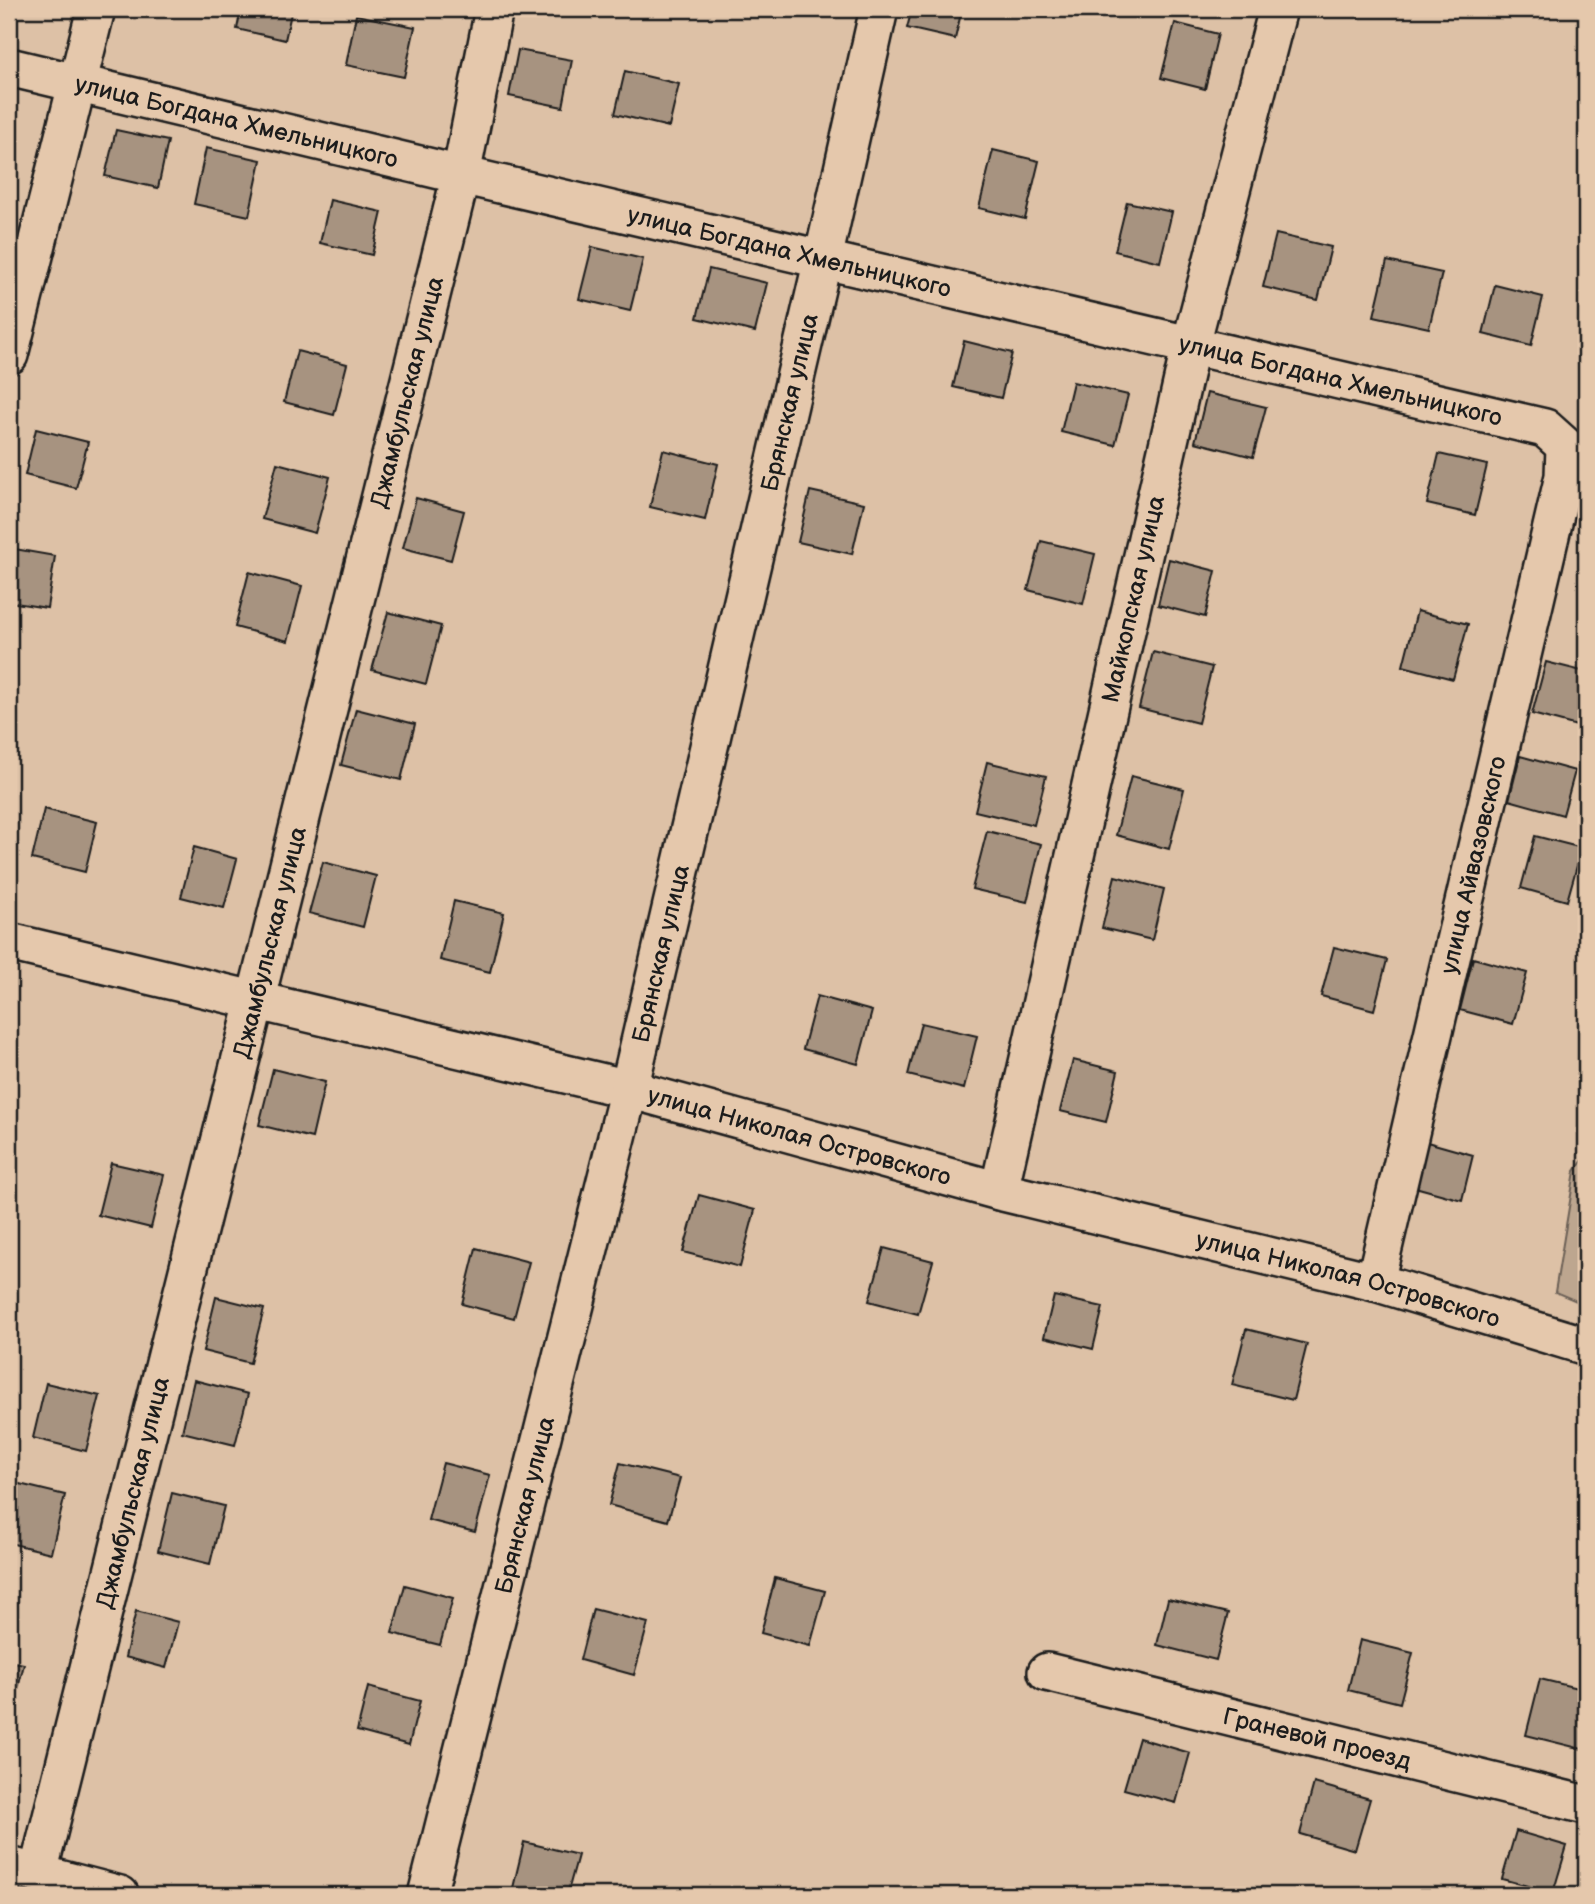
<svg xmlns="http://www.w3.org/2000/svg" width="1595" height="1904" font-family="'Balsamiq Sans',sans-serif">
  <rect width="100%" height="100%" fill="#ddc1a6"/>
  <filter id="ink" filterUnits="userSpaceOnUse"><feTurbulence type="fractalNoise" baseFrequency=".0143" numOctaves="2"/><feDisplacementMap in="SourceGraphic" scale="14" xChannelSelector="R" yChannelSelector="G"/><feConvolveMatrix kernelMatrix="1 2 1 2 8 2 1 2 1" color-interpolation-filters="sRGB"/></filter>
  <g filter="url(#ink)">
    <path fill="#bda68f" stroke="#6c6156" stroke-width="2" d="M1586 1156V1305L1555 1292 1575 1171Z"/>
    <path fill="#a79380" stroke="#1c1c1c" stroke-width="2" d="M241 9H292L285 40 237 29Z
      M912 9H962L955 39 907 28Z
      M356 15 415 27 404 77 346 65Z
      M1175 23 1218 34 1205 89 1161 78Z
      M518 50 572 60 563 107 509 96Z
      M625 71 679 84 669 127 615 114Z
      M9 108 16 110 9 144Z
      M116 130 168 141 158 188 105 176Z
      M206 148 261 160 249 216 194 204Z
      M993 150 1039 161 1025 219 979 208Z
      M330 200 382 212 372 255 320 243Z
      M1127 202 1172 212 1160 262 1115 251Z
      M1276 234 1331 247 1318 300 1263 287Z
      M592 247 643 259 630 311 579 299Z
      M1387 261 1442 273 1429 328 1374 316Z
      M709 269 767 283 755 332 697 318Z
      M1495 285 1543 297 1531 346 1483 334Z
      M964 341 1012 353 1001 398 953 387Z
      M297 351 347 364 334 415 284 402Z
      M1073 382 1128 395 1115 445 1061 432Z
      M1207 393 1266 407 1253 457 1195 442Z
      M36 429 88 442 76 488 25 475Z
      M663 450 718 464 705 520 650 507Z
      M1439 454 1487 465 1475 515 1427 504Z
      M277 463 330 477 315 533 262 519Z
      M810 491 864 503 852 554 798 542Z
      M416 498 464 511 451 560 403 548Z
      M1041 541 1095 554 1083 604 1028 590Z
      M9 548 55 556 47 608 9 602Z
      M1169 559 1216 571 1205 617 1158 605Z
      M249 572 302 586 288 641 235 627Z
      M1417 611 1468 624 1453 679 1403 666Z
      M388 612 441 626 426 684 372 670Z
      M1153 652 1212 667 1198 723 1139 708Z
      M1546 662 1586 672V689L1577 726 1532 714Z
      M356 709 415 724 401 780 341 765Z
      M1520 756 1575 771 1563 815 1509 800Z
      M987 762 1046 776 1034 825 975 811Z
      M1131 776 1184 789 1169 849 1116 835Z
      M44 809 97 822 85 872 32 859Z
      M987 831 1041 844 1027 902 972 889Z
      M1535 836 1582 848 1567 901 1521 888Z
      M194 847 237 859 224 908 181 897Z
      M323 862 376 876 363 927 309 913Z
      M1115 876 1164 889 1152 940 1102 928Z
      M454 901 504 913 490 972 440 960Z
      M1334 947 1387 960 1374 1010 1321 996Z
      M1473 958 1527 973 1513 1024 1460 1010Z
      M817 996 872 1011 858 1064 803 1049Z
      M921 1023 977 1036 964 1089 908 1075Z
      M1073 1060 1118 1071 1106 1122 1060 1111Z
      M273 1069 325 1082 312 1138 259 1125Z
      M1427 1142 1473 1155 1462 1200 1415 1187Z
      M111 1163 164 1175 151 1228 98 1215Z
      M699 1195 755 1210 740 1267 683 1252Z
      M476 1248 529 1262 514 1318 462 1304Z
      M884 1248 933 1261 918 1314 869 1301Z
      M1054 1296 1103 1307 1093 1349 1044 1337Z
      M216 1297 264 1309 250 1363 203 1351Z
      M1246 1329 1307 1344 1293 1400 1232 1385Z
      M194 1380 248 1394 235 1445 182 1432Z
      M46 1383 100 1396 86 1451 33 1438Z
      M443 1463 490 1475 475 1532 428 1520Z
      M620 1463 680 1478 668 1521 609 1505Z
      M11 1482 65 1495 51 1553 9 1543V1492Z
      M172 1493 224 1506 210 1564 158 1551Z
      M775 1578 825 1591 810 1646 761 1633Z
      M405 1585 453 1598 440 1645 392 1633Z
      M1168 1599 1228 1613 1216 1660 1157 1645Z
      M593 1609 648 1623 634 1675 580 1660Z
      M136 1611 178 1622 166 1668 125 1657Z
      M1360 1640 1413 1653 1400 1703 1348 1690Z
      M9 1661 24 1664 11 1717 9 1716Z
      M1540 1679 1586 1690V1750L1526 1735Z
      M368 1687 420 1701 409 1745 357 1731Z
      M1139 1738 1190 1753 1176 1803 1124 1789Z
      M1314 1783 1370 1799 1355 1850 1300 1834Z
      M1516 1831 1567 1846 1553 1893 1502 1879Z
      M524 1842 578 1855 567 1895H541L513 1888Z"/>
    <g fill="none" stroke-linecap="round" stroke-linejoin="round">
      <g stroke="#1c1c1c" stroke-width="42">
        <g id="minor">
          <path id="s1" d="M9 67 461 175 1545 428 1565 446 1564 476 1375 1282"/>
          <path d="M9 355 96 9"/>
          <path id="s2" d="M9 942 629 1089 999 1191 1375 1282 1586 1346"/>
          <path id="s3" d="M999 1191 1191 344 1278 9"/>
          <path id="s4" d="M1047 1672 1586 1805"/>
          <path d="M9 1866 120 1895"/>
          <path id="s5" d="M38 1873 461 175 494 9"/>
          <path id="s6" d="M427 1895 629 1089 823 259 879 9"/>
        </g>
      </g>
      <use href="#minor" stroke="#e5c8ac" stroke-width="37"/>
    </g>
  </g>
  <g text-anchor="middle" stroke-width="6" stroke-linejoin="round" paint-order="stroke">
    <g font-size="24" fill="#1c1c1c" stroke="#e5c8ac">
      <text dy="8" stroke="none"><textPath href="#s1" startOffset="234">улица Богдана Хмельницкого</textPath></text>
      <text dy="8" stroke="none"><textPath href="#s1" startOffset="802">улица Богдана Хмельницкого</textPath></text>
      <text dy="8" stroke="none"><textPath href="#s1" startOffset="1368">улица Богдана Хмельницкого</textPath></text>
      <text dy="8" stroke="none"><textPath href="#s5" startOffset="1526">Джамбульская улица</textPath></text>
      <text dy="8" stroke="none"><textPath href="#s6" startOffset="1536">Брянская улица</textPath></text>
      <text dy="8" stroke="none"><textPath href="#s3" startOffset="607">Майкопская улица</textPath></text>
      <text transform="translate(1473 865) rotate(-77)" y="8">улица Айвазовского</text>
      <text dy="8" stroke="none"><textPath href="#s5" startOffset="959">Джамбульская улица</textPath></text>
      <text dy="8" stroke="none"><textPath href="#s6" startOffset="970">Брянская улица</textPath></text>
      <text dy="8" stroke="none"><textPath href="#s2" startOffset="814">улица Николая Островского</textPath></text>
      <text dy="8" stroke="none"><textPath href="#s2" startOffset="1381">улица Николая Островского</textPath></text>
      <text dy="8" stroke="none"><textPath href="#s5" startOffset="392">Джамбульская улица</textPath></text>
      <text dy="8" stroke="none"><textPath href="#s6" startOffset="402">Брянская улица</textPath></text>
      <text dy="8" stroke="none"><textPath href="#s4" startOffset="278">Граневой проезд</textPath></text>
    </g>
  </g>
  <rect width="1595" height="1904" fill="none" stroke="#e5c8ac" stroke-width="35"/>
  <rect x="18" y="18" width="1560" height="1869" fill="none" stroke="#1c1c1c" stroke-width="2.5" filter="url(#ink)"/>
</svg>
